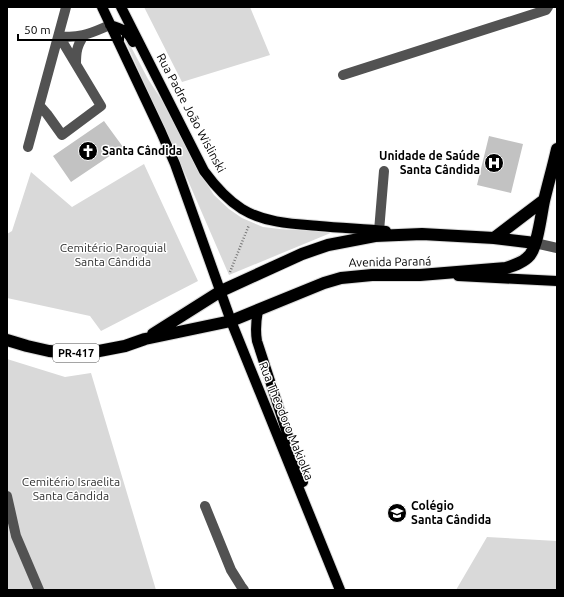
<svg xmlns="http://www.w3.org/2000/svg" width="564" height="597" font-family="Ubuntu,sans-serif">
  <rect width="100%" height="100%" fill="#fff"/>
  <path fill="#d9d9d9" d="M144 7H250L270 55 182 82Z
    M124 38 128 41 148 79 169 111 205 181 214 195 229 209 242 218 263 227 280 229 333 232 229 275 186 176Z
    M144 164 198 281 101 331 90 316 7 298V234L12 231 31 172 72 207Z
    M7 359 65 377 91 373 156 590H7Z
    M487 537 557 541V590H456Z"/>
  <path fill="#c2c2c2" d="M104 121 123 147 71 182 53 156Z
    M489 136 523 144 511 193 477 185Z"/>
  <g fill="none" stroke-linecap="round" stroke-linejoin="round">
    <g stroke="#dbdbdb" stroke-width="12">
      <path id="major" d="M102 7 161 132 175 164 231 321 340 590
        M121 7 204 171C215 186 226 199 242 209 265 223 293 224 319 226 341 228 363 229 386 231
        M110 25C121 28 128 31 133 42
        M458 276 557 281
        M258 310C256 321 255 330 257 341L303 482"/>
    </g>
    <g stroke="#dbdbdb" stroke-width="14">
      <path id="highway" d="M494 238 544 200
        M153 334 221 291 302 254 328 245 375 236 422 234 494 238 535 243
        M7 340 27 346 49 351 74 353 99 351 125 346 145 339 231 321 324 283 341 278 372 275H420L506 268C515 265 524 262 530 255 538 244 541 215 544 201 548 184 553 167 557 149"/>
    </g>
    <path stroke="#747474" stroke-width="2.5" stroke-dasharray="1 2" stroke-linecap="butt" d="M230 272 249 225"/>
    <path stroke="#525252" stroke-width="10" d="M59 36C80 39 91 33 110 25
      M76 64C76 51 77 46 84 35
      M343 75 546 10 548 7
      M40 106 47 114 62 135 101 106 59 36
      M28 147 65 11 66 7
      M379 231 384 171
      M535 243 557 248
      M7 496 16 536 39 590
      M205 506 231 570 241 586 244 590"/>
    <use href="#major" stroke="#000" stroke-width="10"/>
    <use href="#highway" stroke="#000" stroke-width="12"/>
  </g>
  <defs>
    <g id="church-disc" transform="scale(1)"><circle r="9.5" fill="#000" stroke="#fff"/><path d="M-1.2-6h2.4v3.5h3.3v2.4h-3.3V6h-2.4V-.1h-3.3v-2.4h3.3Z" fill="#fff"/></g>
    <g id="hospital-disc" transform="scale(1)"><circle r="9.5" fill="#000" stroke="#fff"/><path d="M-5-5h3v3.5h4V-5h3V5h-3V1.5h-4V5h-3Z" fill="#fff"/></g>
    <g id="school-disc" transform="scale(1)"><circle r="9.5" fill="#000" stroke="#fff"/><path d="M0-5L7-2L0 1L-7-2ZM-4 1L0 2.5L4 1V4Q0 6-4 4Z" fill="#fff"/></g>
  </defs>
  <g fill-rule="evenodd">
    <use href="#church-disc" x="88" y="151"/>
    <use href="#hospital-disc" x="494" y="163"/>
    <use href="#school-disc" x="397" y="513"/>
  </g>
  <g text-anchor="middle" stroke-width="3" stroke-linejoin="round" paint-order="stroke">
    <rect fill="#fff" stroke="#4c4c4c" stroke-width="1" x="53" y="344" width="46" height="18" rx="3"/>
    <g font-size="11" font-weight="bold" fill="#000">
      <text x="76" y="357">PR-417</text>
    </g>
    <g font-size="12" fill="#000" stroke="#fff">
      <text transform="translate(191 113) rotate(62)" y="4">Rua Padre João Wislinski</text>
      <text transform="translate(390 262) rotate(-1)" y="4">Avenida Paraná</text>
      <text transform="translate(286 421) rotate(68)" y="4">Rua Theodoro Makiolka</text>
    </g>
    <g font-size="12" font-weight="bold" fill="#000" stroke="#fff" text-anchor="start">
      <text x="102" y="155">Santa Cândida</text>
      <text x="480" y="160" text-anchor="end">Unidade de Saúde<tspan x="480" dy="14">Santa Cândida</tspan></text>
      <text x="411" y="510">Colégio<tspan x="411" dy="14">Santa Cândida</tspan></text>
    </g>
    <g font-size="12" fill="#303030" stroke="#fff">
      <text x="113" y="252">Cemitério Paroquial<tspan x="113" dy="14">Santa Cândida</tspan></text>
      <text x="71" y="486">Cemitério Israelita<tspan x="71" dy="14">Santa Cândida</tspan></text>
    </g>
  </g>
  <rect width="564" height="597" fill="none" stroke="#000000" stroke-width="16"/>
  <path d="M18 34v6h105v-6" fill="none" stroke="#000000" stroke-width="2"/>
  <text x="24" y="34" font-size="12" fill="#000000" stroke="#ffffff" stroke-width="3" paint-order="stroke">50 m</text>
</svg>
